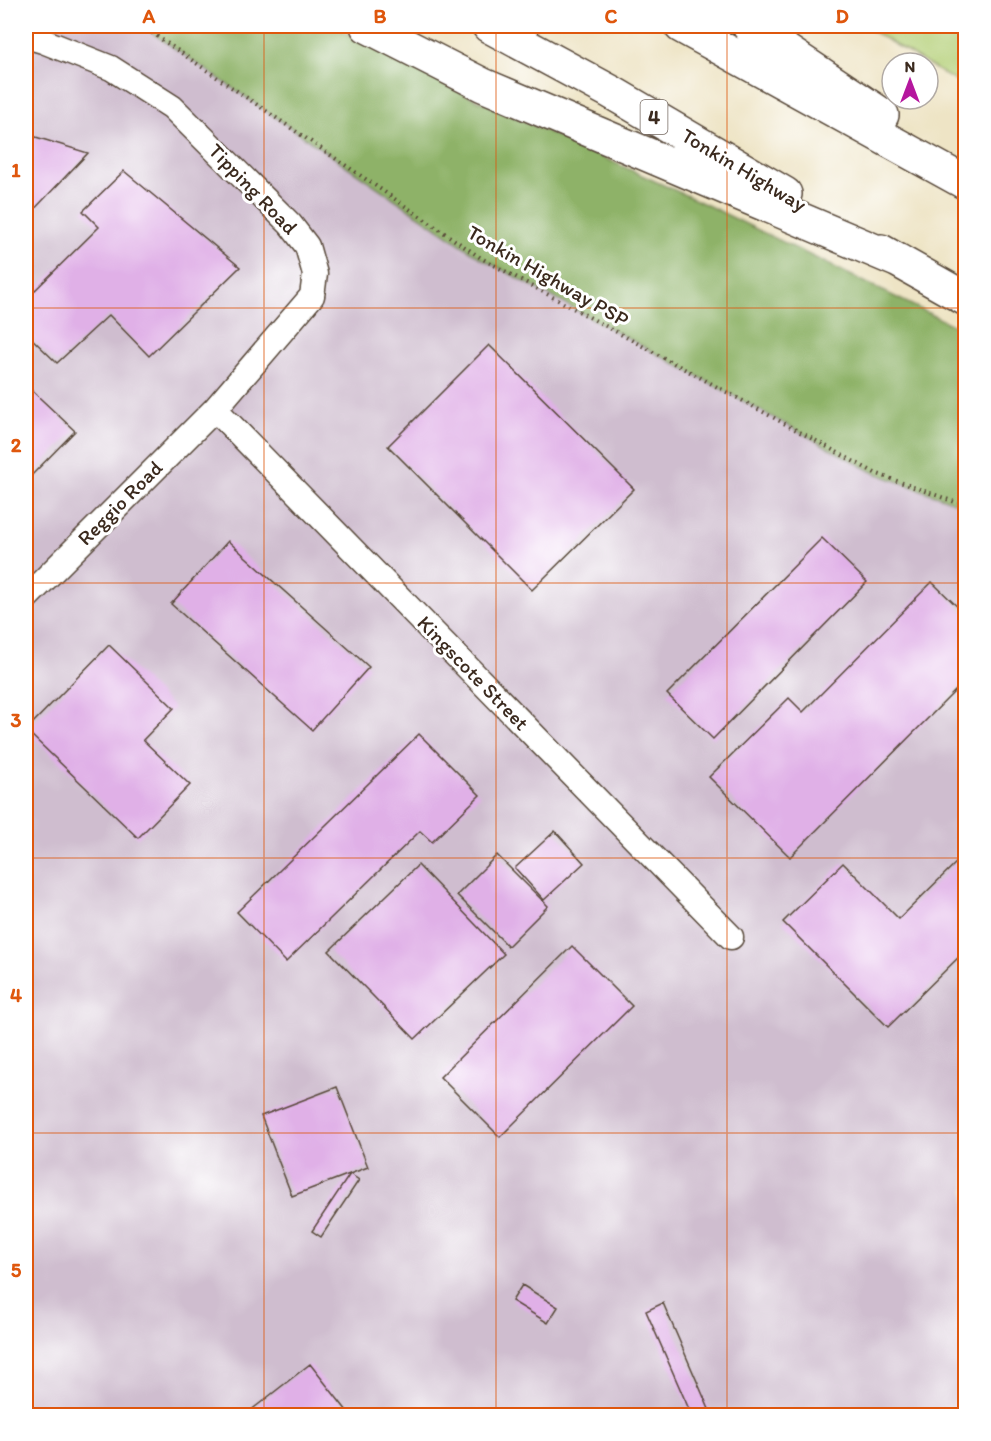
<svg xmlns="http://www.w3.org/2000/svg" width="991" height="1441" font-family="Itim,sans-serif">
  <rect width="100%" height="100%" fill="#fff"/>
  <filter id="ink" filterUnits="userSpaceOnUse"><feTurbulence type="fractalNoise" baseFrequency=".0167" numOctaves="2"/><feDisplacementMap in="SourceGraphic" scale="12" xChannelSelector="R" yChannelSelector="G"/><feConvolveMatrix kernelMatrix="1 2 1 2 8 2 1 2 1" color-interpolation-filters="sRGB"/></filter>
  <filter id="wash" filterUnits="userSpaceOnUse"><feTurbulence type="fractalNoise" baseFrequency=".008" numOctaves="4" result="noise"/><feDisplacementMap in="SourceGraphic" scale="24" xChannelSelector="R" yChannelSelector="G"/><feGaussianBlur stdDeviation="1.35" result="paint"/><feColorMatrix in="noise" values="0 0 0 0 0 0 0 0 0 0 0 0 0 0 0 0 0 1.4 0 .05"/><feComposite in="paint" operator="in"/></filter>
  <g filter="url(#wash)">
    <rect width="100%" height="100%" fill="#eee4c5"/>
    <path fill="#cfbdcf" d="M26 26H243L965 472V1415H26Z"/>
    <path fill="#b3cf76" stroke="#777c4a" stroke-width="1.5" d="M864 26H965V87Z"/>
    <path fill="#8eb267" stroke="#646e42" stroke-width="1.5" d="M142 26H333L454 89 705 204 965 331V506L875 473 481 258Z"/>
    <g id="blocks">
      <path fill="#e0b0e7" d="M26 134 88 153 26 218Z
        M124 171 240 267 149 356 109 315 57 363 26 333V299L99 227 83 211Z
        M489 345 634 489 532 590 388 446Z
        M26 385 75 431 26 481Z
        M822 538 867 582 713 739 667 694Z
        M228 541 369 667 312 730 171 604Z
        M932 582 966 615V680L790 857 709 777 789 698 803 712Z
        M109 645 174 708 143 740 190 785 138 838 26 730Z
        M419 734 480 795 432 842 420 831 286 962 237 912Z
        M555 831 584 863 544 900 515 868Z
        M966 853V950L888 1027 783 922 843 863 899 919Z
        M497 855 548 906 508 946 457 895Z
        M418 865 504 954 415 1039 329 951Z
        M572 946 632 1006 500 1137 440 1077Z
        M337 1087 368 1167 292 1196 261 1116Z
        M350 1174 359 1180 321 1237 312 1231Z
        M522 1285 558 1307 548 1323 512 1301Z
        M663 1303 712 1416H692L646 1311Z
        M310 1364 351 1416H254L250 1411Z"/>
    </g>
  </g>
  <g filter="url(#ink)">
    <use href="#blocks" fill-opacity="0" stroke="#564637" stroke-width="1.5"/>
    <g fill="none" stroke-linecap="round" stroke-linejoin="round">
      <g stroke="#564637" stroke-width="27">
        <path id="street" d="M26 36 43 41 111 68 172 107 290 224 307 246 315 274 312 296 215 409 26 598
          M215 409 731 937"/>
      </g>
      <g stroke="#564637" stroke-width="36">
        <path id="highway" d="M367 26 483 85 899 261
          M489 26 611 92 785 194
          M681 26 966 183
          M749 26 882 115
          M881 251 966 299"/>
      </g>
      <path stroke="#564637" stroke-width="4" stroke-dasharray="1.5 4.5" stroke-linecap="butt" d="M142 26 481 258 875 473 966 506"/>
      <use href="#street" stroke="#fff" stroke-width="24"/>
      <use href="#highway" stroke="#fff" stroke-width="33"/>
    </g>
  </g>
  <path fill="none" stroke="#df570d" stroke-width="1.5" stroke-opacity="0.55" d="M264 26V1416M496 26V1416M727 26V1416M26 308H966M26 583H966M26 858H966M26 1133H966"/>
  <g text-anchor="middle" stroke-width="6" stroke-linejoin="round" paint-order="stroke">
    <rect fill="#fff" stroke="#766a62" stroke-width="1.5" x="640.5" y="100" width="27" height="34" rx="4.5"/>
    <g font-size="20" font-weight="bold" fill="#3b2a1e">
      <text x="654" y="124">4</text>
    </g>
    <g font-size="21" fill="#3b2a1e" stroke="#fff">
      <text transform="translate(744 170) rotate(31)" y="7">Tonkin Highway</text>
      <text transform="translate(253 189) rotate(46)" y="7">Tipping Road</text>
      <text transform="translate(548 276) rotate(30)" y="7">Tonkin Highway PSP</text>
      <text transform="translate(120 503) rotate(-45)" y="7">Reggio Road</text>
      <text transform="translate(473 673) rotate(46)" y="7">Kingscote Street</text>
    </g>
  </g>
  <rect width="991" height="1441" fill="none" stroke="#fff" stroke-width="66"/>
  <g transform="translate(910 81)"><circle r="28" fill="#ffffff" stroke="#b1aaa5" stroke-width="1.5"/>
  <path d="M0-4.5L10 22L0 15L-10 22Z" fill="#b5179e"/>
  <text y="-9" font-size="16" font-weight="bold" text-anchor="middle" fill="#3b2a1e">N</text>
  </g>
  <rect x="33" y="33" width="925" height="1375" fill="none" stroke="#df570d" stroke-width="2"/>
  <g font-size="20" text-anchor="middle" font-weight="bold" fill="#df570d">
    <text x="149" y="23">A</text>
    <text x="380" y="23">B</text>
    <text x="611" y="23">C</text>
    <text x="842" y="23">D</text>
    <text x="16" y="177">1</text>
    <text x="16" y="452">2</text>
    <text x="16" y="727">3</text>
    <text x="16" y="1002">4</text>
    <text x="16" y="1277">5</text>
  </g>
</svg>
